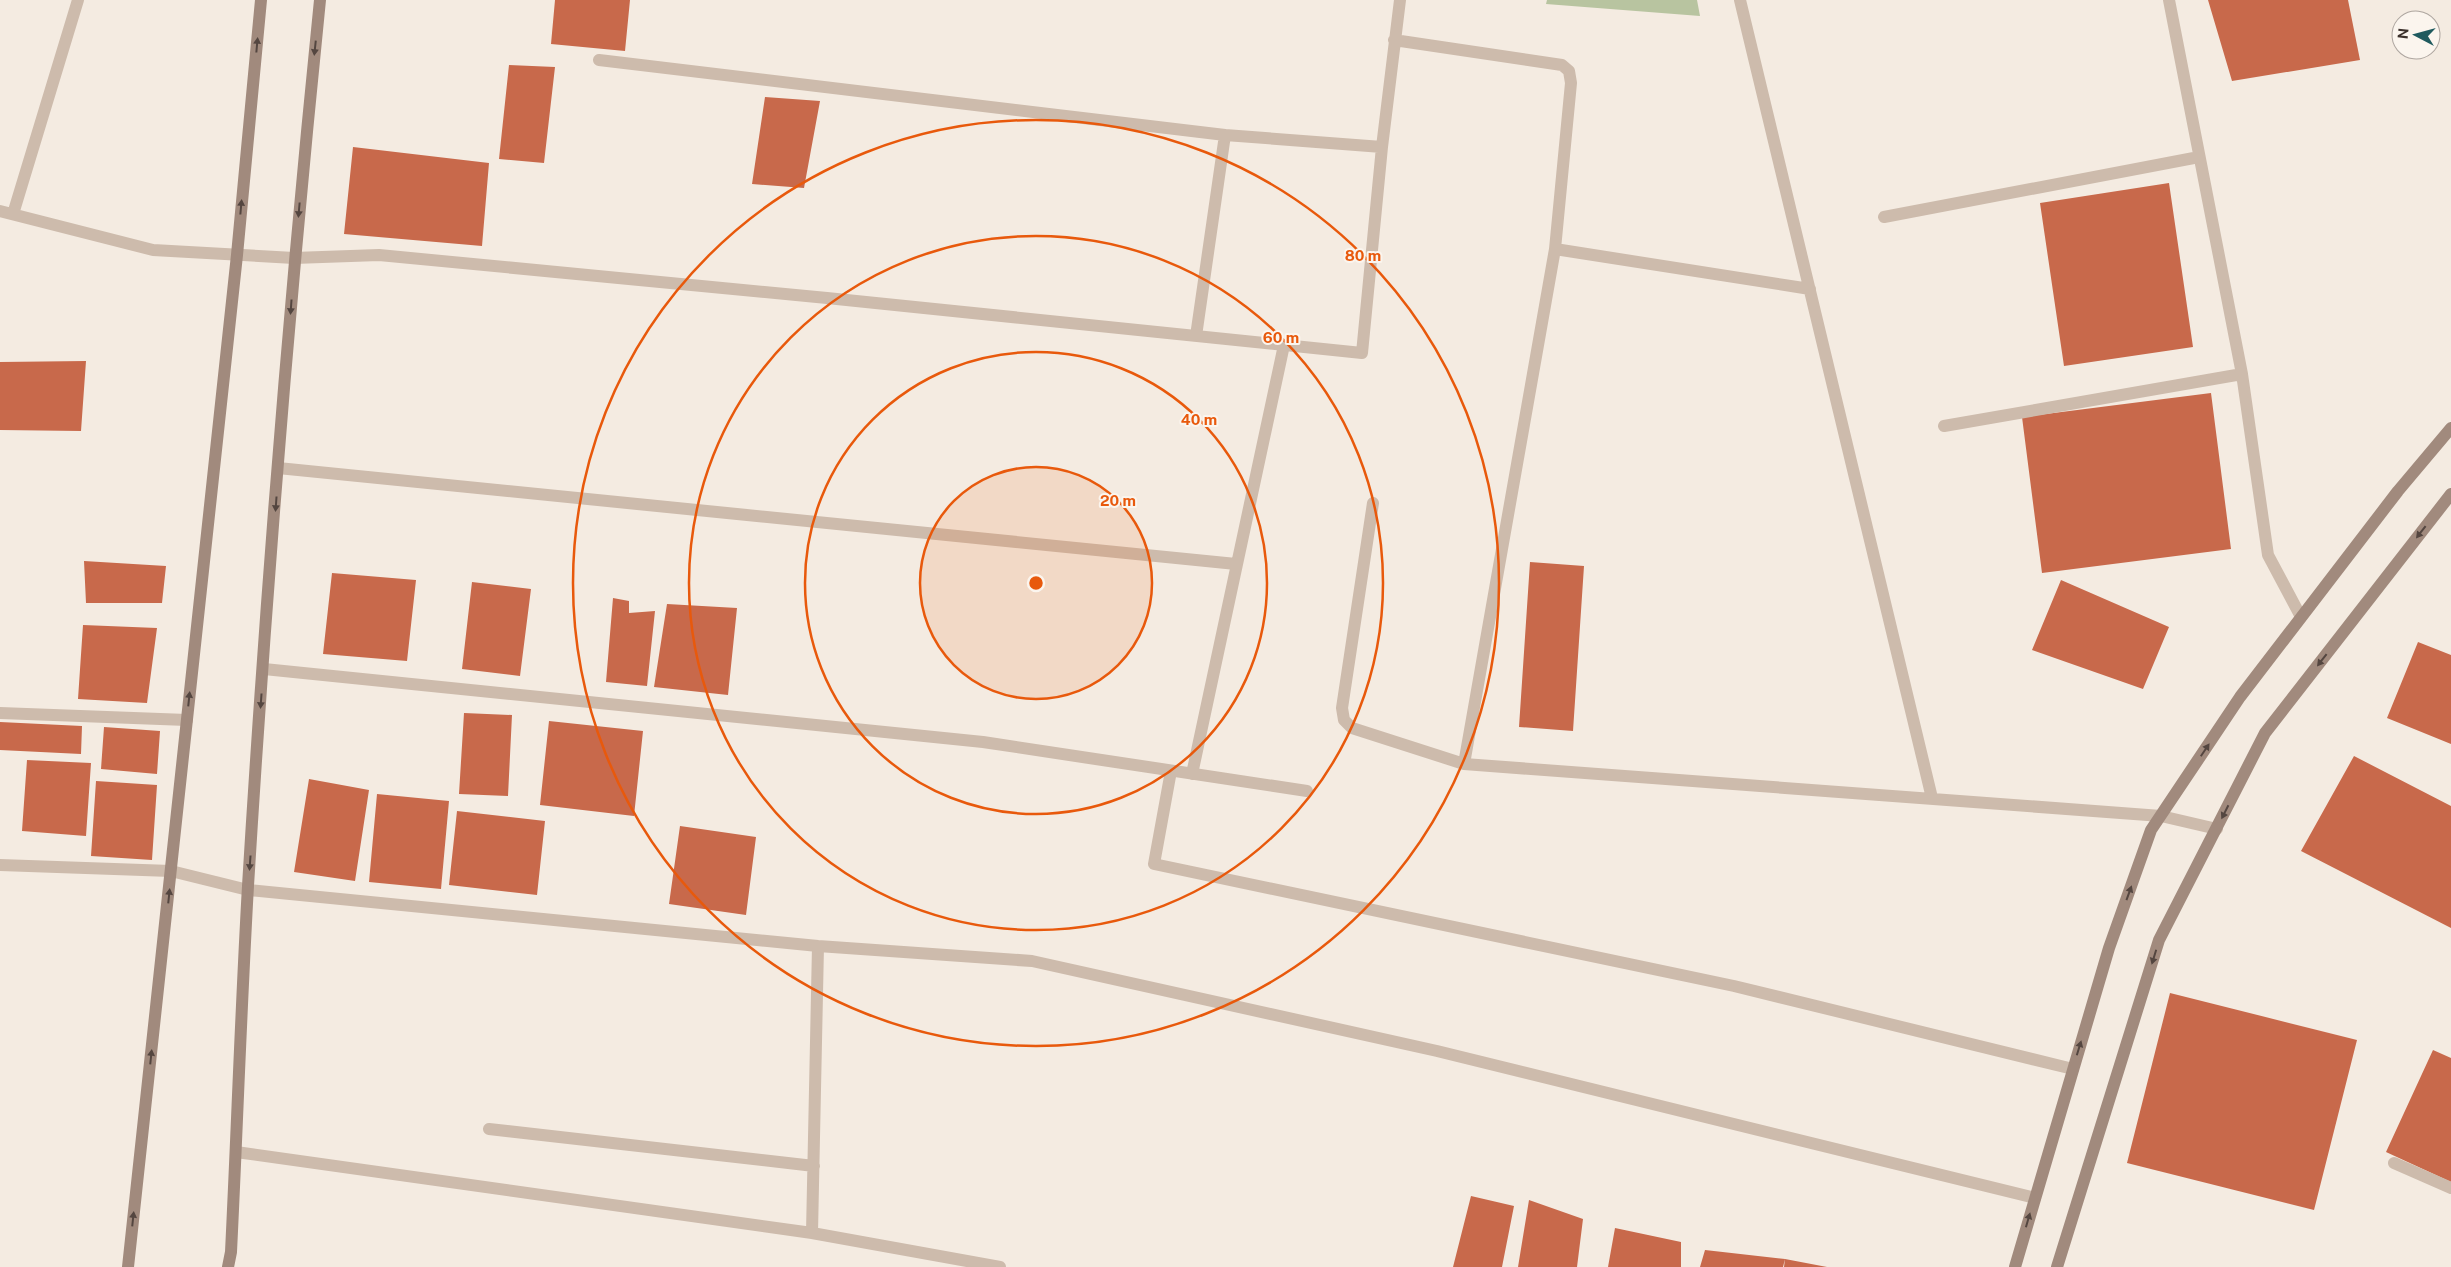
<svg xmlns="http://www.w3.org/2000/svg" width="2451" height="1267" font-family="'Public Sans',sans-serif">
  <rect width="100%" height="100%" fill="#f4ebe1"/>
  <path fill="#b8c4a0" d="M1547 0H1697L1700 16 1546 4Z"/>
  <path fill="#c8694b" d="M555 0H630L625 51 551 44Z
    M2208 0H2348L2360 60 2232 81Z
    M509 65 555 67 544 163 499 159Z
    M765 97 820 101 804 188 752 184Z
    M353 147 489 163 482 246 344 234Z
    M2169 183 2193 347 2064 366 2040 203Z
    M86 361 81 431 0 430V362Z
    M2211 393 2231 549 2042 573 2022 417Z
    M84 561 166 566 162 603H86Z
    M1530 562 1584 566 1573 731 1519 727Z
    M332 573 416 580 407 661 323 654Z
    M2061 580 2169 627 2143 689 2032 650Z
    M472 582 531 589 520 676 462 669Z
    M613 598 629 601V613L655 611 647 686 606 682Z
    M667 604 737 608 728 695 654 687Z
    M83 625 157 628 147 703 78 699Z
    M2418 642 2451 655V744L2387 718Z
    M464 713 512 715 508 796 459 794Z
    M549 721 643 731 634 816 540 805Z
    M0 722 82 726 81 754 0 750Z
    M104 727 160 731 157 774 101 769Z
    M2354 756 2451 806V928L2301 851Z
    M27 760 91 763 86 836 22 831Z
    M309 779 369 790 355 881 294 872Z
    M96 781 157 785 152 860 91 856Z
    M377 794 449 801 441 889 369 882Z
    M457 811 545 821 537 895 449 885Z
    M680 826 756 837 746 915 669 904Z
    M2170 993 2357 1040 2314 1210 2127 1163Z
    M2433 1050 2451 1058V1182L2386 1152Z
    M1471 1196 1514 1206 1502 1267H1453Z
    M1529 1200 1583 1219 1577 1267H1518Z
    M1615 1228 1681 1242V1267H1608Z
    M1705 1250 1785 1259 1827 1267H1784L1785 1259 1783 1267H1700Z"/>
  <g fill="none" stroke-linecap="round" stroke-linejoin="round">
    <path stroke="#cdbbac" stroke-width="12" d="M1740 0 1932 798
      M2169 0 2242 374 2268 555 2301 617
      M1394 40 1562 65 1569 71 1571 83 1555 249 1464 764 2161 816 2217 829
      M599 60 1225 135 1382 147
      M0 211 153 250 294 258 379 255 827 298 1362 353 1382 147 1400 0
      M13 214 78 0
      M1884 217 2199 157
      M1555 249 1810 289
      M1196 336 1225 135
      M1944 426 2242 374
      M278 468 1236 564
      M1373 503 1342 708 1344 720 1352 728 1464 764
      M264 669 983 742 1307 791
      M0 713 187 720
      M1171 771 1154 864 1734 986 2073 1069
      M1192 774 1284 345
      M0 865 171 871 248 890 818 946 1032 961 1437 1051 2035 1198
      M489 1129 814 1166
      M236 1152 812 1233 1000 1267
      M2394 1163 2451 1188
      M812 1233 818 946"/>
    <path stroke="#a18a7d" stroke-width="12" d="M128 1267 237 255 261 0
      M228 1267 231 1252C237 1130 241 1008 248 886 266 590 290 295 320 0
      M2015 1267 2109 948 2151 830 2240 697 2398 491 2451 428
      M2057 1267 2159 940 2265 733 2451 494"/>
  </g>
  <defs><path id="oneway-solid" d="M-6-.8H1V-3.2L6.5 0L1 3.2V.8H-6Z" transform="scale(1.25)"/></defs>
  <g fill="#544640">
    <use href="#oneway-solid" transform="translate(257 45) rotate(-85)"/>
    <use href="#oneway-solid" transform="translate(315 48) rotate(96)"/>
    <use href="#oneway-solid" transform="translate(241 207) rotate(-85)"/>
    <use href="#oneway-solid" transform="translate(299 210) rotate(95)"/>
    <use href="#oneway-solid" transform="translate(291 307) rotate(94)"/>
    <use href="#oneway-solid" transform="translate(276 504) rotate(94)"/>
    <use href="#oneway-solid" transform="translate(2421 532) rotate(128)"/>
    <use href="#oneway-solid" transform="translate(2322 660) rotate(128)"/>
    <use href="#oneway-solid" transform="translate(189 699) rotate(-84)"/>
    <use href="#oneway-solid" transform="translate(261 701) rotate(94)"/>
    <use href="#oneway-solid" transform="translate(2205 750) rotate(-56)"/>
    <use href="#oneway-solid" transform="translate(2225 812) rotate(117)"/>
    <use href="#oneway-solid" transform="translate(250 863) rotate(94)"/>
    <use href="#oneway-solid" transform="translate(2129 893) rotate(-70)"/>
    <use href="#oneway-solid" transform="translate(169 896) rotate(-84)"/>
    <use href="#oneway-solid" transform="translate(2154 957) rotate(107)"/>
    <use href="#oneway-solid" transform="translate(2079 1048) rotate(-73)"/>
    <use href="#oneway-solid" transform="translate(151 1057) rotate(-84)"/>
    <use href="#oneway-solid" transform="translate(133 1219) rotate(-84)"/>
    <use href="#oneway-solid" transform="translate(2028 1220) rotate(-74)"/>
  </g>
  <circle cx="1036" cy="583" r="116" fill="#e8590c" fill-opacity=".12"/>
  <g fill="none" stroke="#e8590c" stroke-width="2.5">
    <circle cx="1036" cy="583" r="116"/>
    <circle cx="1036" cy="583" r="231"/>
    <circle cx="1036" cy="583" r="347"/>
    <circle cx="1036" cy="583" r="463"/>
  </g>
  <circle cx="1036" cy="583" r="8" fill="#e8590c" stroke="#fbf5ee" stroke-width="2.5"/>
  <g font-size="15" text-anchor="middle" font-weight="bold" fill="#e8590c" stroke="#fbf5ee" stroke-width="4" stroke-linejoin="round" paint-order="stroke">
    <text x="1363" y="261">80 m</text>
    <text x="1281" y="343">60 m</text>
    <text x="1199" y="425">40 m</text>
    <text x="1118" y="506">20 m</text>
  </g>
  <g transform="translate(2416 35) rotate(276)"><circle r="24" fill="#fbf5ee" stroke="#aea6a0"/>
  <path d="M0-4L9 19L0 12L-9 19Z" fill="#1f5a5e"/>
  <text y="-8" font-size="14" font-weight="bold" text-anchor="middle" fill="#3b302b">N</text>
  </g>
</svg>
